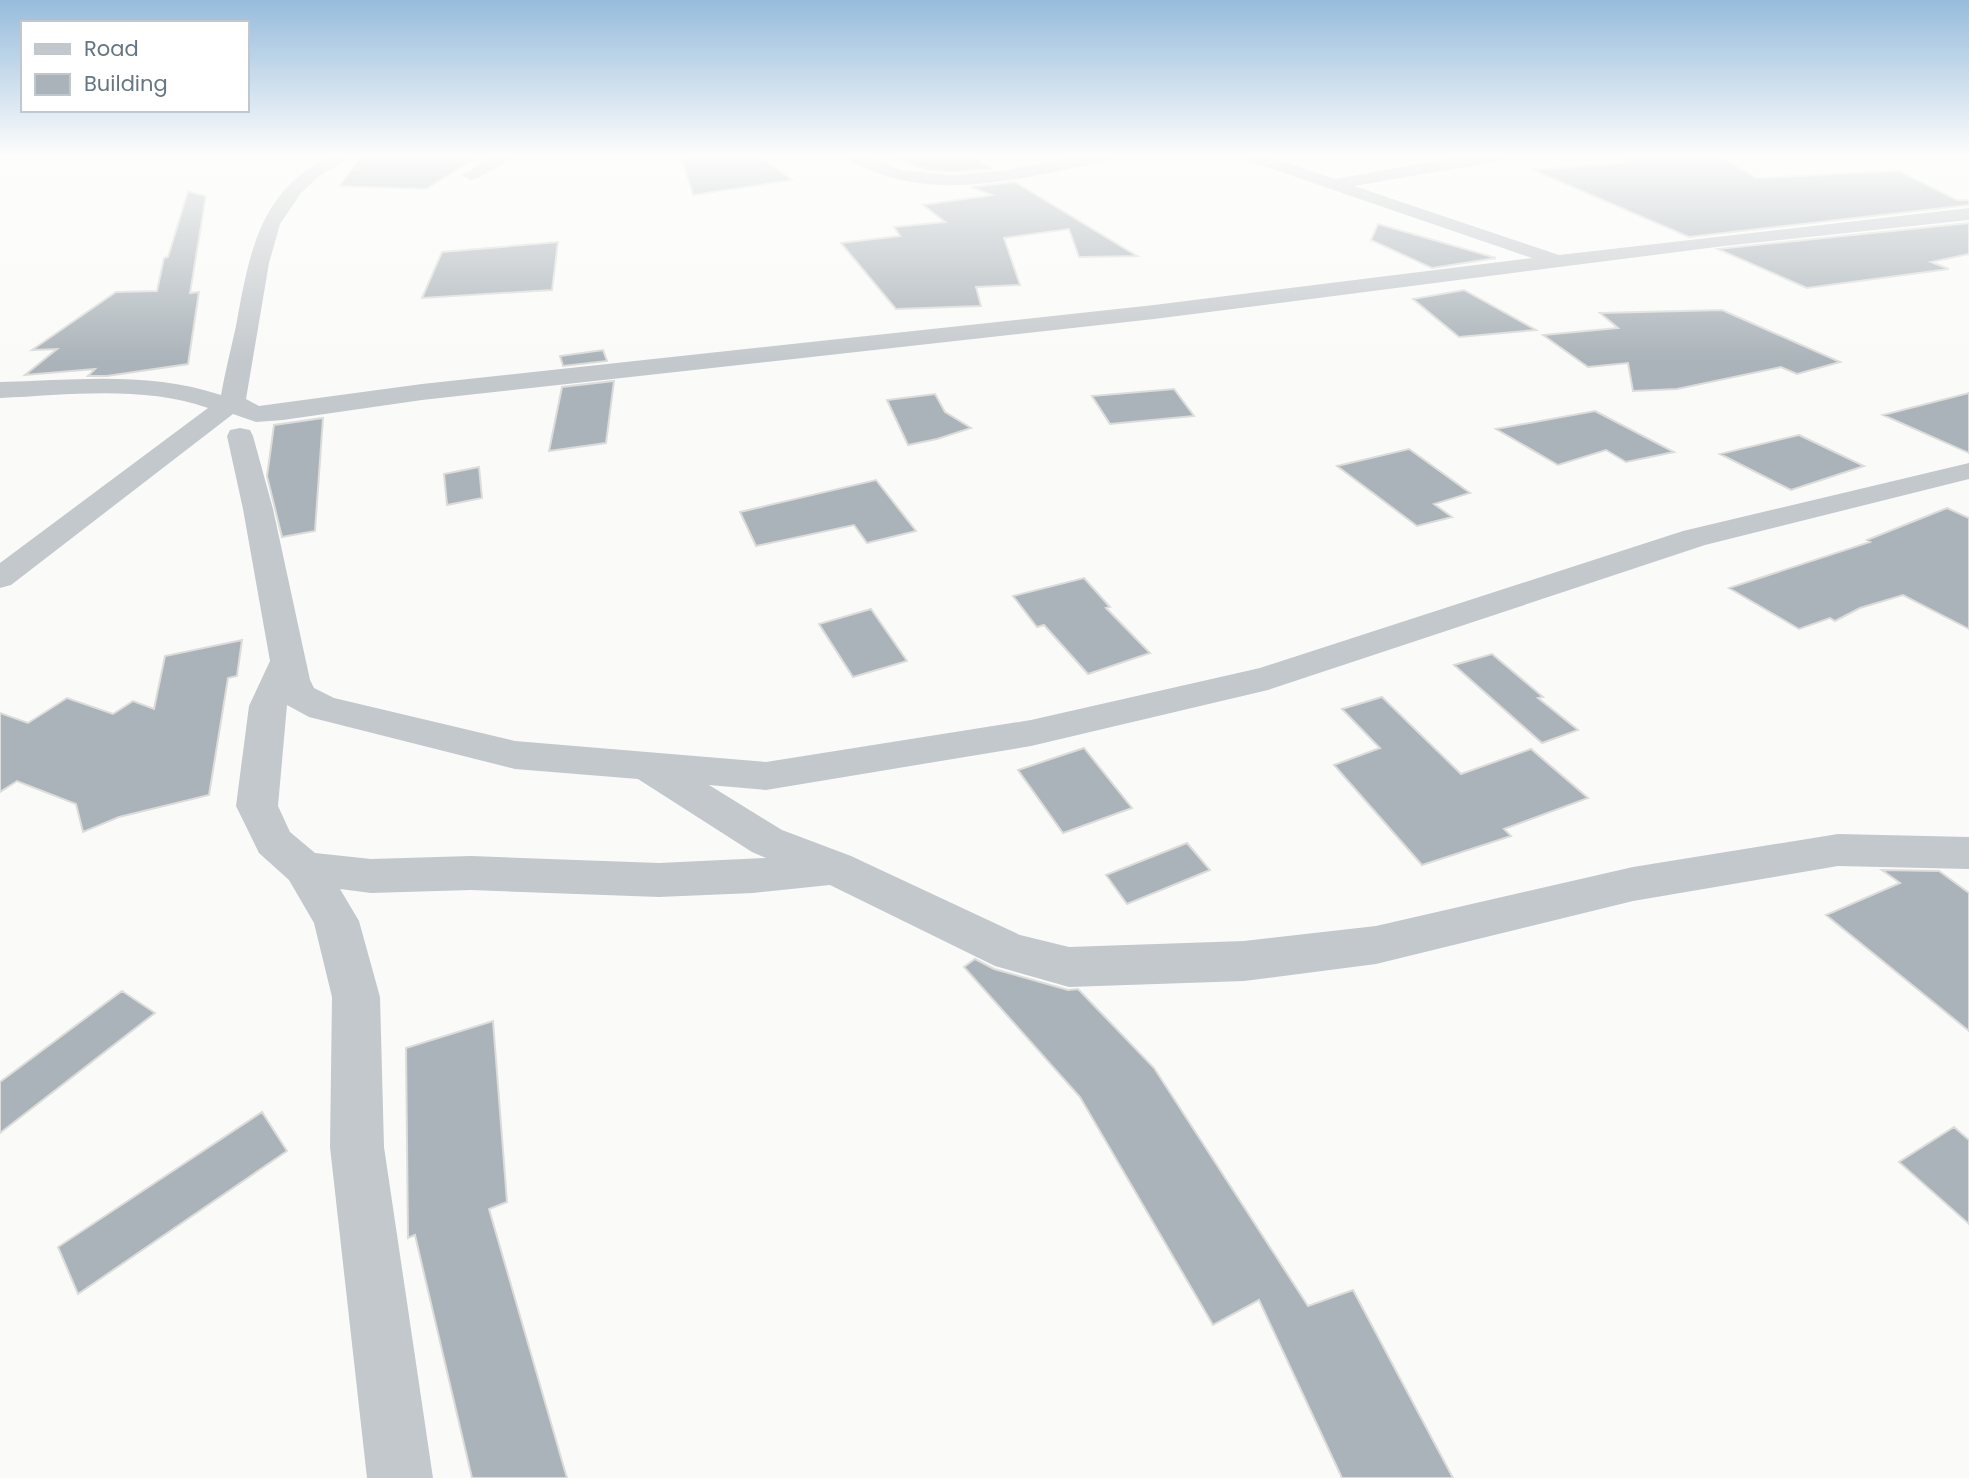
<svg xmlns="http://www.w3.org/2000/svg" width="1969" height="1478" font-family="Poppins,sans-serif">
  <rect width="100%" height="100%" fill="#fafaf8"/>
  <path fill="#aab3b9" stroke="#dcdcda" stroke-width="2" d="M363 155H365L476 158 426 189 339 186Z
    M705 155H758L792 180 693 195 682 159Z
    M896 155H971L993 169 953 172 926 170 895 158Z
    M1616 155H1716L1757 178 1899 171 1957 200H1969V205L1689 237 1533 170 1628 163Z
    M1015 182 1137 256 1079 257 1069 229 1004 238 1020 285 976 287 981 306 896 309 841 243 900 236 894 227 945 222 923 205 992 195 971 187Z
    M188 191 206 196 190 293 199 292 188 364 107 376H88L95 369 25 375 57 349 32 350 116 292 157 291 164 258 168 257Z
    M1969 223V254L1931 262 1949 269 1807 288 1718 249Z
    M1378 224 1496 258 1432 268 1371 240Z
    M558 242 552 290 422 298 442 252Z
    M1464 290 1536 330 1459 337 1413 299Z
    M1722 310 1840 362 1797 374 1781 367 1677 389 1633 391 1628 363 1588 367 1543 335 1618 328 1600 313Z
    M603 350 607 361 563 366 560 356Z
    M614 381 606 443 549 451 562 387Z
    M1174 389 1194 416 1110 424 1092 396Z
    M1969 393V453L1883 415Z
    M935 394 945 412 971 428 937 439 908 445 887 400Z
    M1595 411 1674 452 1626 462 1606 450 1558 465 1496 429Z
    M323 418 315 531 282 537 267 476 274 425Z
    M1799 435 1864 466 1791 490 1720 454Z
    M1409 449 1470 493 1434 504 1452 517 1417 526 1337 466Z
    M479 467 482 498 447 505 444 474Z
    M876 480 916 531 867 543 854 525 756 546 740 512Z
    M1947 508 1969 518V629L1903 595 1860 608 1835 621 1830 618 1799 629 1729 588 1870 542 1867 540Z
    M1084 578 1110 607 1106 608 1150 653 1088 674 1044 625 1037 627 1013 596Z
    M871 609 907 661 853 677 819 624Z
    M242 640 237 676 228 678 209 795 119 817 83 832 76 804 17 781 0 792V713L28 723 67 698 113 714 133 701 154 709 165 656Z
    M1492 654 1543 697 1538 698 1578 730 1542 743 1454 665Z
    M1382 697 1461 774 1531 749 1588 798 1504 829 1511 836 1422 865 1334 765 1380 748 1342 709Z
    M1084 748 1132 808 1063 833 1018 770Z
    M1187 843 1210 870 1127 904 1106 875Z
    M1882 870 1939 871 1969 893V1031L1826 915 1900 883Z
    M975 959 994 969 1068 990 1078 989 1154 1068 1308 1306 1353 1290 1453 1478H1342L1259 1300 1213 1325 1080 1097 964 967Z
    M122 991 155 1013 0 1133V1082Z
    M493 1021 507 1202 489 1209 567 1478H472L415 1235 408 1238 406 1048Z
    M262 1112 287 1151 78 1294 58 1247Z
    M1954 1127 1969 1140V1224L1899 1162Z"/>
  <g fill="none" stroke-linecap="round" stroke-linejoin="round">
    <path fill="#c3c8cc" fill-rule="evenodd" d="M333 155H354L318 177 301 193 280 224 269 263 246 399 259 406 422 384 1154 305 1532 258 1240 158 1238 155H1263L1335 179 1471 155H1512L1504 160 1354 186 1559 255 1969 208V220L1724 246 1154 319 422 400 283 420 256 422 233 414 11 585 0 588V563L208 408C142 385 68 395 0 398V382C74 380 150 371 221 395 225 372 231 349 236 326 249 255 259 188 333 155Z
      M497 155H518L476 179 470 180 462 175Z
      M842 155H864L901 170 953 175 1007 170 1085 155H1122L1114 160C1036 174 947 203 870 170 861 166 849 162 842 155Z
      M1958 155H1969V162Z
      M240 428 250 430 253 436 273 509 310 680 314 688 334 698 515 741 766 762 1031 720 1260 668 1683 531 1969 463V479L1705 545 1268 690 1031 746 766 790 709 785 782 830 851 856 1020 935 1069 947 1244 941 1376 926 1633 867 1838 834 1969 837V869L1838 866 1633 901 1376 964 1244 981 1069 987 995 966 830 885 753 893 659 897 471 890 371 893 340 889 359 921 380 997 384 1147 433 1478H367L330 1147 332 997 314 923 289 880 259 853 236 806 249 706 270 661 243 509 227 436 230 430ZM287 705 309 717 515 769 638 779 752 852 766 858 659 863 471 856 371 859 315 853 290 832 278 806Z"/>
  </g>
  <linearGradient id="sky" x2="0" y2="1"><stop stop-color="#96bcdc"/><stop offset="0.43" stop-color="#fdfdfc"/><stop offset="1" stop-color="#fdfdfc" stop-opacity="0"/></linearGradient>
  <rect width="1969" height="362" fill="url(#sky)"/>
  <rect x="21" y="21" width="228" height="91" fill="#ffffff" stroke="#c1c8cd" stroke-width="2"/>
  <rect x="35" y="44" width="35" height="10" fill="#c3c8cc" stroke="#c1c8cd" stroke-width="2"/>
  <text x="84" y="56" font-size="21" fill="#657683">Road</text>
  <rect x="35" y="74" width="35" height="21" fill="#aab3b9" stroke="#c1c8cd" stroke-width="2"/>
  <text x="84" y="91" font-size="21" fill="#657683">Building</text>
</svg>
